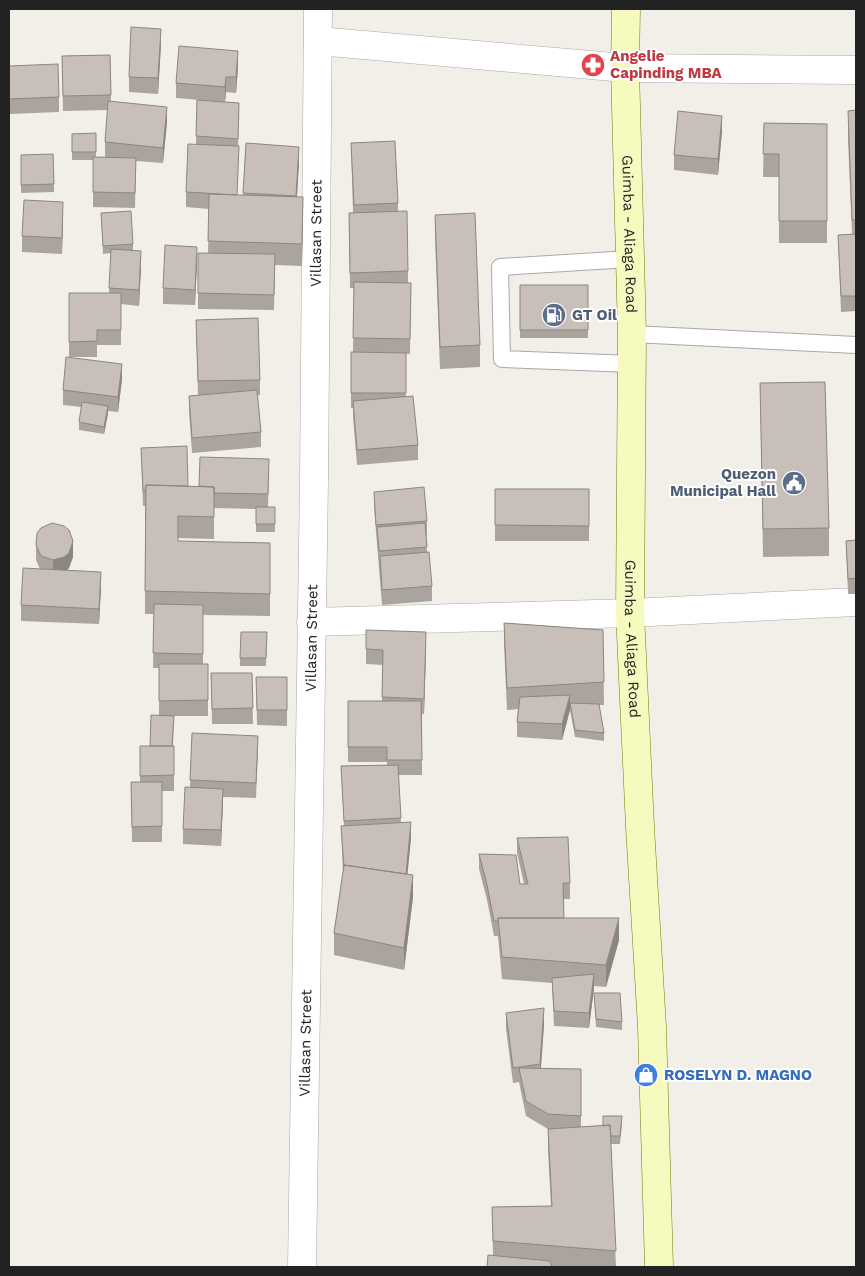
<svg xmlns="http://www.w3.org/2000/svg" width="865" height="1276" font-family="'Work Sans',sans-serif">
  <rect width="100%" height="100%" fill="#f2efe9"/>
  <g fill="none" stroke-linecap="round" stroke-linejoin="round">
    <g stroke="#a9a9a9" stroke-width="18">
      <path id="lane" d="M630 259 500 267 502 359 632 364
        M632 334 856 345"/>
    </g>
    <g stroke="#a9a9a9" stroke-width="29">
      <g id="street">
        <path d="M318 41 625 68 856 70"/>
        <path d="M311 622 630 613 856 602"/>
        <path id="s1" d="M302 1267 314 481 318 9"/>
      </g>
    </g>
    <g stroke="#707d05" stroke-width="29">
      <g id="secondary">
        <path id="s2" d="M626 9 625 68 632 334 630 613 640 827 652 1027 659 1267"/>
      </g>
    </g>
    <use href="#lane" stroke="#fff" stroke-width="16"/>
    <use href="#street" stroke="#fff" stroke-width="28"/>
    <use href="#secondary" stroke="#f7fabf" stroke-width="28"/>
  </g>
  <path fill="#aba49e" d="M161 44 158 94 129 92V77Z
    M110 55 111 101 167 122 163 163 136 161 135 208 93 207V160H72V134L96 133V157H105V142L108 110 63 111 62 56Z
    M9 66 59 97V112L9 114Z
    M238 67 236 93 226 92 225 102 239 103 237 195H243L246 143 299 162 297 197 303 219 302 266 275 265 274 310 198 309V253L208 254 209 209 186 207V192L196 144 197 100 212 101 176 98V83Z
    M856 110V311L841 312 838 235 852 234 848 139V111Z
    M764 123 827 124V243H779V177H763Z
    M722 131 718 175 674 170V155Z
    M351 143 398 203V212L408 271V283H411L410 354H406V397L418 445V460L357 465 353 417V408H351V352H353L354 288H350L349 228V213H353Z
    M53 154 54 192 21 193V155Z
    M101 213 133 244V250L141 266 139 306 121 304V345H97V357H69V293H109L111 253 103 254Z
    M435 215 480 345V367L440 369 435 237Z
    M63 217 62 254 22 252V236Z
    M197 262 195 305 163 304V288Z
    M520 285H588V338H520Z
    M196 320 260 380V395H257L261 432V447L192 453 189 411V396L198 395Z
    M122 379 118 412 108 411 104 434 79 430V422L82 407 63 405V390Z
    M760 383 829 528V556L763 557Z
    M141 448 188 486H199L269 474 268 507H275V532H256V509L214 508V539L178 538V541L270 543V616L203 615V664H208V716H174L173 746H174V791H162V842H132L131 782H140V746H150L159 715V668H153L154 614H145V506H143Z
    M495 489H589V541H495Z
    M374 492 427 521V536H426L427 552 432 586V601L382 605 374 507Z
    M856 540V594H848L846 541Z
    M36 545 73 557 69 568 67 570 101 587 99 624 21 621V605L40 569 36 560Z
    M504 623 603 630 604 705H599L604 733V741L575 737 570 710 562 740 517 737V722L518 709 507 710 504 645Z
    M366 630 426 648 424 714H422V775H398L401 823 411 838 407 874 413 897 404 970 334 955V933L343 872 341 826H344L341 766 387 765V762H348V701H382L383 665 366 664Z
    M267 632 266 666H240V658Z
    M211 673H252L253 724H212Z
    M256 677H287V726L257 725Z
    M192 733 258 751 256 798 223 797 221 846 183 844V829L190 787Z
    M517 838 570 883V899H564V918L619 940 606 987 594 986 589 1028 554 1026 552 983 502 979 498 936H494L487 900 479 869V854L520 884H524L517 853Z
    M594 993 622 1022V1030L596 1027Z
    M506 1013 544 1024 541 1068 581 1116V1127L622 1124 620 1144H611L616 1267H487L493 1256 492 1207 551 1206 548 1151V1129L526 1116 519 1082 513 1083 506 1029Z"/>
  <path fill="#8b8681" d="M161 29V44L158 94V78Z
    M238 51V67L236 93V77Z
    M226 77V92L225 102V87Z
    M167 107V122L163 163V148Z
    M722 116V131L718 175V159Z
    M299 147V162L296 211V196Z
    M303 197V219L302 266V244Z
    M63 202V217L62 254V238Z
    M197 247V262L195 305V290Z
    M141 251V266L139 306V290Z
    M122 364V379L118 412V397Z
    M108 406V414L104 434V427Z
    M73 541V557L69 568 64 573 53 576V560Z
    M101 572V587L99 624V609Z
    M426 632V648L424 714V699Z
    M570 695V710L562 740V724Z
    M223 789V804L221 846V830Z
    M411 822V838L406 890V875Z
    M413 875V897L404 970V948Z
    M619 918V940L606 987V965Z
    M594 974V989L589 1028V1013Z
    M544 1008V1024L540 1079V1064Z"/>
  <path fill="#c7bfb8" stroke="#8b8681" d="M131 27 161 29 158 78 129 77Z
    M179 46 238 51 236 77H226L225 87 176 83Z
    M110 55 111 95 63 96 62 56Z
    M58 64 59 97 9 99V66Z
    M197 100 239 103 238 139 196 136Z
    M108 101 167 107 163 148 105 142Z
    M856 110V220H852L848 111Z
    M678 111 722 116 718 159 674 155Z
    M764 123 827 124V221H779V154H763Z
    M96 133V152H72V134Z
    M395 141 398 203 354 205 351 143Z
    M246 143 299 147 296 196 243 193Z
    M188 144 239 146 237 195 186 192Z
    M53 154 54 184 21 185V155Z
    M93 157 136 158 135 193 93 192Z
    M209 194 303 197 302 244 208 241Z
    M24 200 63 202 62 238 22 236Z
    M131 211 133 244 103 246 101 213Z
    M407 211 408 271 350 273 349 213Z
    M475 213 480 345 440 347 435 215Z
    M856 234V296H841L838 235Z
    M165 245 197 247 195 290 163 288Z
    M111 249 141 251 139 290 109 288Z
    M198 253 275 254 274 295 198 293Z
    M354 282 411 283 410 339 353 338Z
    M520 285H588V330H520Z
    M69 293H121V330H97V341L69 342Z
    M258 318 260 380 198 381 196 320Z
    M351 352 406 353V393H351Z
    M66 357 122 364 118 397 63 390Z
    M825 382 829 528 763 529 760 383Z
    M257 390 261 432 192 438 189 396Z
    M413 396 418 445 357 450 353 401Z
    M82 402 108 406 104 427 79 422Z
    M187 446 188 486 146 485 145 491H143L141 448Z
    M200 457 269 459 268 494 214 493V487L199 486Z
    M146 485 214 487V517L178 516V541L270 543V594L145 591Z
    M424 487 427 521 376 525 374 492Z
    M495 489H589V526L495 525Z
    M256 507H275V524H256Z
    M52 523 64 526 69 530 73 541 69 553 64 557 53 560 41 556 36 545 37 533 41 528Z
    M425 523 427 547 379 551 377 527Z
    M856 540V578L848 579 846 541Z
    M429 552 432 586 382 590 380 556Z
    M23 568 101 572 99 609 21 605Z
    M154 604 203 605V654L153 653Z
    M504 623 603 630 604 682 507 688Z
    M366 630 426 632 424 699 382 697 383 650 366 649Z
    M241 632H267L266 658H240Z
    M159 664H208V700L159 701Z
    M211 673H252L253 708 212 709Z
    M256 677H287V710H257Z
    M570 695 562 724 517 722 520 697Z
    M348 701H421L422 760H387V747H348Z
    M570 703 599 704 604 733 575 730Z
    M151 715 174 716 172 746H150Z
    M192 733 258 736 256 783 190 780Z
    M140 746H174V775L140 776Z
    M398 765 401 818 344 821 341 766Z
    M131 782H162V826L132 827Z
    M185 787 223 789 221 830 183 829Z
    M411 822 406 874 344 865V867L341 826Z
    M568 837 570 883H563L564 918H498V921H494L487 885 479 854 516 855 520 884H528L517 838Z
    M344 865 413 875 404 948 334 933Z
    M498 918H619L606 965 502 957Z
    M594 974 589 1013 554 1011 552 978Z
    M594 993H620L622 1022 596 1019Z
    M544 1008 540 1064 513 1068 506 1013Z
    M519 1068 581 1069V1116L548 1114 526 1101Z
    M603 1116H622L620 1136H611L610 1125 603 1126Z
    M610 1125 616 1251 493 1241 492 1207 552 1206 548 1129Z
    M488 1255 550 1261 552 1267H487Z"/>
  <defs>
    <g id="pharmacy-disc" transform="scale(1.25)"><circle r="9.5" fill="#e0444e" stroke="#fff"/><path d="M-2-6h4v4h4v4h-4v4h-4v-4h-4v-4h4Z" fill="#fff"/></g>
    <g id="fuel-disc" transform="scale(1.25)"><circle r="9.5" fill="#5c6f8a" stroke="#fff"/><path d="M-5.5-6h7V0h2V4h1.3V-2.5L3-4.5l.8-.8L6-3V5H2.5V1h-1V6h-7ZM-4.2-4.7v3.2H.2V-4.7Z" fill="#fff"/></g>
    <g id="civic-disc" transform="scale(1.25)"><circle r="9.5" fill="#5c6f8a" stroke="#fff"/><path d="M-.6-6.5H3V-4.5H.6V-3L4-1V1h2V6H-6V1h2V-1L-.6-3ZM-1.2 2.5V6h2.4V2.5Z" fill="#fff"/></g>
    <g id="shop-disc" transform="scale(1.25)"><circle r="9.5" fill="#3f7fe0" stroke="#fff"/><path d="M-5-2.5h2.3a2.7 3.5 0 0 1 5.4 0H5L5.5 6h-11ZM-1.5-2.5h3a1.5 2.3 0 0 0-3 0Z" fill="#fff"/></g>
  </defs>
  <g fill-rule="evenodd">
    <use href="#pharmacy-disc" x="593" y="65"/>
    <use href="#fuel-disc" x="554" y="315"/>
    <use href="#civic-disc" x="794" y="483"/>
    <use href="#shop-disc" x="646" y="1075"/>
  </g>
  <g text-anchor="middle" stroke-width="4" stroke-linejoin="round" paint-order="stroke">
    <g font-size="15" font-weight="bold" fill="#be3a42" stroke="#fff" text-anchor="start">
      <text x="610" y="61">Angelie<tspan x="610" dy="17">Capinding MBA</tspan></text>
    </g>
    <g font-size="15" fill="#222" stroke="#fff">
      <text dy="5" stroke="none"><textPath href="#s1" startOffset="1034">Villasan Street</textPath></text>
      <text dy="5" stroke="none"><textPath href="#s2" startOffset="225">Guimba - Aliaga Road</textPath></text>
      <text dy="5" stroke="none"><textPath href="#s1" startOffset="629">Villasan Street</textPath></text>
      <text dy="5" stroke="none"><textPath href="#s2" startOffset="630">Guimba - Aliaga Road</textPath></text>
      <text dy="5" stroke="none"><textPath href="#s1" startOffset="224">Villasan Street</textPath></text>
    </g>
    <g font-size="15" font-weight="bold" fill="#4e5e75" stroke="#fff" text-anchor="start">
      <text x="572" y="320">GT Oil</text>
      <text x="776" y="479" text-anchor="end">Quezon<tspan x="776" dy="17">Municipal Hall</tspan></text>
    </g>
    <g font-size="15" font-weight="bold" fill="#366cbe" stroke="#fff" text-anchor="start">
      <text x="664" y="1080">ROSELYN D. MAGNO</text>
    </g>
  </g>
  <rect width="865" height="1276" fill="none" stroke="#222222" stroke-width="20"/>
</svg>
